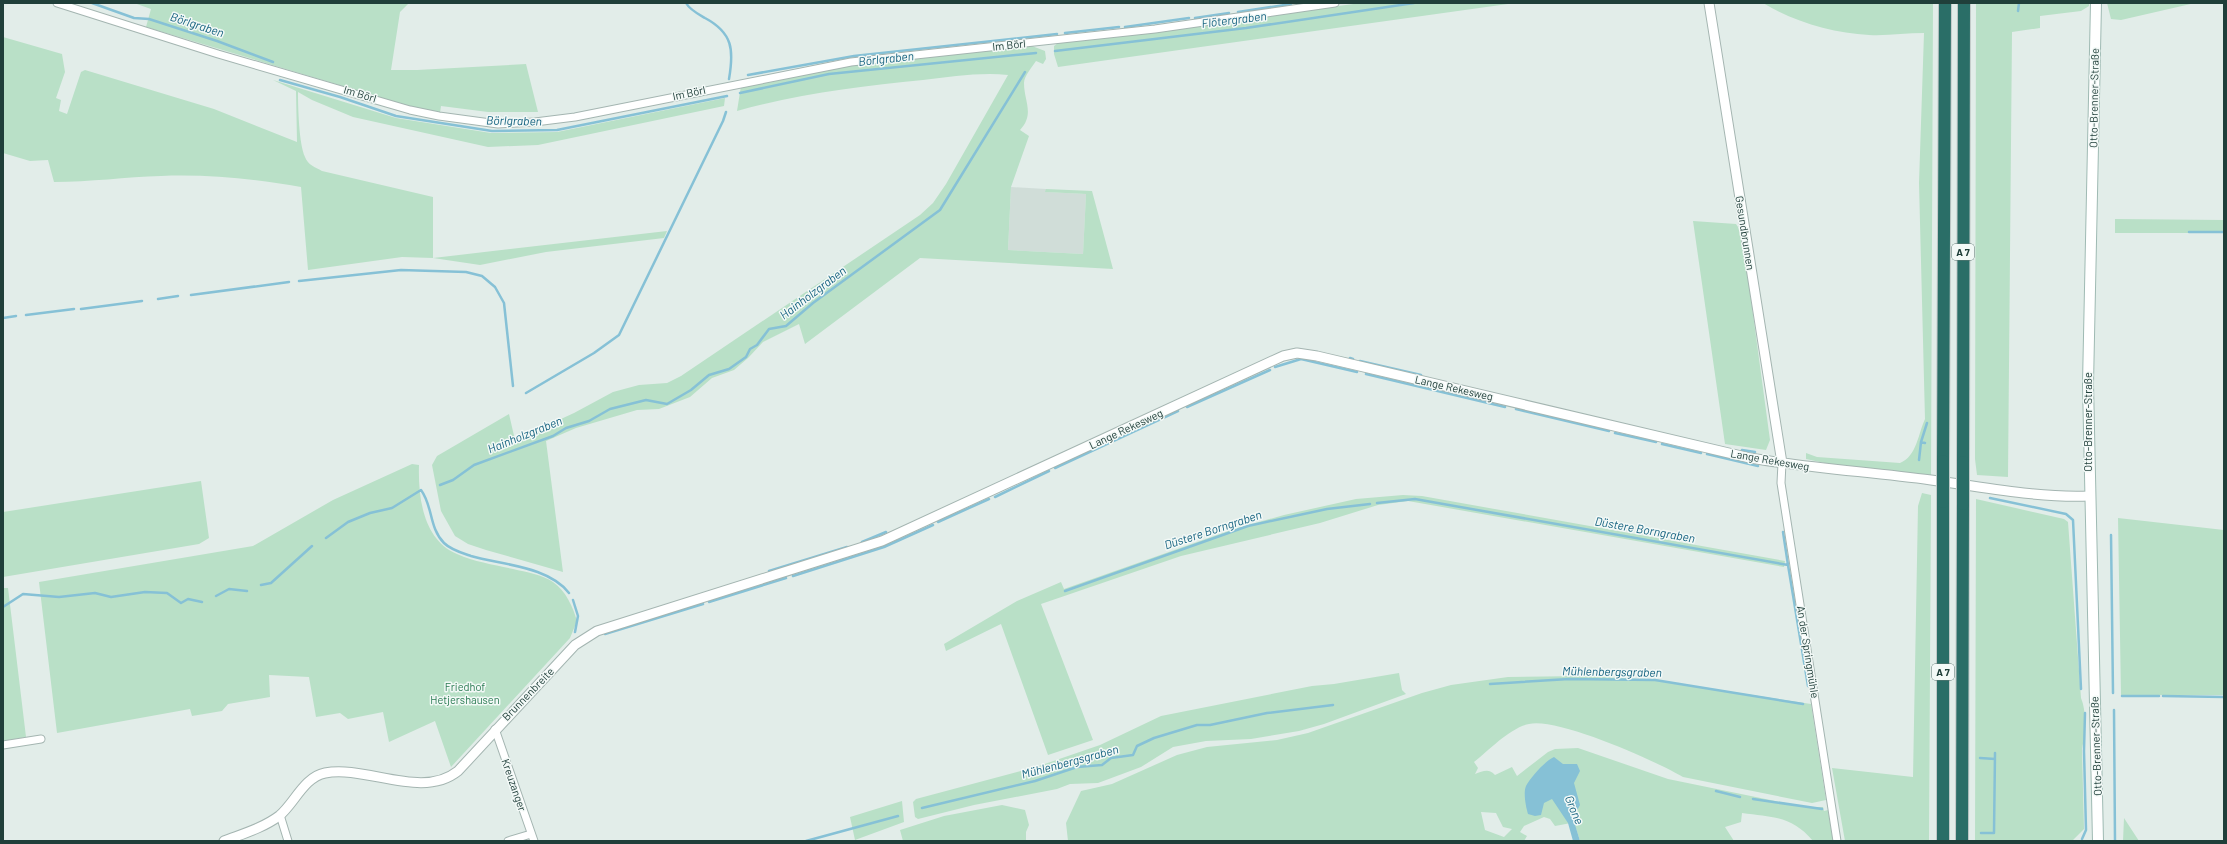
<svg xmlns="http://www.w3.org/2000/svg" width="2227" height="844" font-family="Barlow,sans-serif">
  <rect width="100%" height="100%" fill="#e2ede9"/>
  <path fill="#d0ddd8" d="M1011 187 1046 189V192L1086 194 1083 254 1008 250Z"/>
  <path fill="#b9e0c7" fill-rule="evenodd" d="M134 3H409L400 12 391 70H417L526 64 538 112H488L441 106 440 113 409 106 146 27 151 9Z
    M1361 3H1515L1058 67 1054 54V46L1058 43Z
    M1763 3H1933L1931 476 1834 465 1806 459V453L1817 457 1900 463C1917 456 1918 434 1925 419L1919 183 1924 33C1906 33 1887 36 1869 35 1833 33 1794 22 1763 3Z
    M1976 3H2089V6L2081 11 2040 16V28L2012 32 2008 477 1977 475 1975 459Z
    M2107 3H2195L2121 20 2111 19Z
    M3 37 62 54 65 72 56 98 61 100 59 111 67 114 81 72 85 70 214 109 297 142 296 91 273 80 396 118 491 133 557 132 725 98 724 106 538 145 488 147 353 117 312 100 298 92C298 107 299 144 305 157 308 165 315 167 322 171L433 197V258L667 231 664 238 546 252 480 265 433 258 402 257 308 270 301 187C257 179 207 174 161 176 126 177 90 182 54 182L48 160 30 161 3 153Z
    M1032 46 1045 51 1046 59 1043 64 1036 61C1033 66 1024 76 1024 83 1024 101 1035 114 1020 130L1029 136 1011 187 1008 250 1083 254 1086 194 1045 192 1046 189 1092 191 1113 269 920 258 805 344 799 324 763 342 748 358 734 370 712 378 690 397 659 409 637 410 576 428 546 441 563 572 486 550 468 544 455 536 441 511 432 465 437 456 509 414 515 440 574 413 613 392 639 385 667 383 681 376 920 215 933 203 946 184 1008 75C980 72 951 77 923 80 861 86 798 94 737 111L741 86 825 68Z
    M2115 219 2224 220V233H2115Z
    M1693 221 1736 224 1742 233 1770 440 1766 450 1725 444Z
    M412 464 419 465C418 497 423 540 457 554 475 562 495 565 513 569 526 572 543 575 553 582 566 591 573 607 577 621L570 638 451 767 435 721 389 742 383 712 348 719 340 713 316 717 309 677 269 675 270 697 228 704 222 711 192 716 190 709 57 733 39 582 253 546 333 500Z
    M201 481 209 538 199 544 3 577V512Z
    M1922 493 1931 495 1929 841H1845L1832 768 1913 777 1918 506Z
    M1403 495 1422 496 1785 561 1784 567 1408 501 1378 505 1320 523 1181 556 1041 604 1093 740 1048 755 1001 624 946 651 944 644 1017 601 1061 582 1064 589 1234 529 1284 515 1356 499Z
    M1976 499 2064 519 2068 522 2081 698C2087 712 2085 734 2082 749L2084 829 2073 840 2079 841H1975Z
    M2118 518 2224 530V695H2121Z
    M3 588H8L26 737 3 741Z
    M1399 673 1402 690 1406 694 1324 724 1299 731 1251 739 1206 741 1173 747 1141 767 1098 783 1070 784 1057 789 974 805 918 819 915 817 913 802 916 799 1036 767 1100 745 1161 716 1312 686 1334 684Z
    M1586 676 1655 680 1811 704 1826 800 1812 803 1683 777C1656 761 1557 717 1529 724 1511 727 1488 751 1474 762L1478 768 1475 774C1483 771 1489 768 1495 775L1512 767 1517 776 1548 752 1555 749 1578 748 1668 779 1805 807H1823L1824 811 1828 810 1833 841H1813C1792 816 1772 817 1742 813L1741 822 1725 827 1734 841H1580L1573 819 1571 823 1555 826 1550 819 1544 817 1524 826 1520 832 1527 836 1524 841H1068L1066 823 1081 791 1112 784 1177 755 1207 747 1277 740 1308 733 1422 693 1451 685 1508 677ZM1481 812 1496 813 1503 827 1512 829 1504 837 1485 830Z
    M902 801 904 822 855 840 850 817Z
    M1002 805 1025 810 1029 825 1026 832V841H903L900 830 944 816Z
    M2124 818 2139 841H2123Z"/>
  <path fill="#86c1d6" d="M1554 757 1563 764H1577L1580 771 1574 783 1580 805 1573 818 1580 841H1573L1568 823 1552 799 1544 803 1541 815 1535 816 1528 814C1526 807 1523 793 1526 786 1531 777 1545 761 1554 757Z"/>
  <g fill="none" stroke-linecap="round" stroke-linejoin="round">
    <path stroke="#86c1d6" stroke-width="2.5" d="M92 3 134 18 149 19 217 41 273 62
      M686 3C690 10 698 14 705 18 733 33 734 50 729 79
      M2018 11 2019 3
      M1238 12 1291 4
      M1195 18 1229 13
      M1125 27 1189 18
      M1065 33 1119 27
      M1055 51 1246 28 1414 3
      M748 75 854 56 1057 34
      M280 80 340 97 396 116 492 131 557 130 727 96
      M740 93 829 74 1036 53
      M2189 232H2224
      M299 281 401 270 466 272 482 276 495 287 504 303 513 386
      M191 295 289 282
      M158 299 178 296
      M81 309 142 301
      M26 315 74 309
      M3 318 16 316
      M1350 358 1353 359
      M1360 361 1421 375
      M1275 367 1301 359 1357 372
      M1366 374 1505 407
      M526 393 594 353 619 335 723 121 726 112
      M1187 407 1270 370
      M1516 409 1609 431
      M1615 433 1656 442
      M1921 442 1927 423
      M1662 444 1701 453
      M1742 450 1755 452
      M1707 454 1758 466
      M1919 460 1921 442 1925 443
      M1055 468 1178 411
      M440 485 453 480 474 465 553 436 566 428 589 421 610 409 646 400 667 404 691 390 709 375 729 369 746 357 750 349 757 345 769 329 786 326 813 303 940 210 1025 72
      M995 497 1049 471
      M1990 498 2066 514 2073 520 2081 689
      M1377 503 1415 499 1788 565 1808 686
      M938 522 989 499
      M1783 532 1788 565
      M2111 535 2113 693
      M326 538 348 522 370 513 392 508 421 490C433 506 429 528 444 543 451 550 462 553 471 556 502 565 548 566 569 593
      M862 542 886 532
      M769 571 847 547
      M793 576 884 547 933 525
      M261 585 271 583 312 546
      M1065 591 1248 526 1327 509 1370 504
      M216 596 229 589 247 591
      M573 600 578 616 575 632
      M709 602 786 578
      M3 607 23 594 59 597 95 593 111 597 145 592 167 593 181 603 188 599 202 602
      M605 634 703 604
      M1490 684 1569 679 1655 680 1803 704
      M2122 696H2159
      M2163 696 2224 697
      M2114 710 2115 841
      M1980 758 1995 759
      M1716 791 1740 797
      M1753 799 1822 809
      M922 808 1035 781 1077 767 1102 765 1111 758 1133 755 1137 746 1154 738 1197 725H1210L1267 713 1333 705
      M1981 833H1994L1995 753
      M2082 839 2086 830 2084 751 2085 713
      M806 841 898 816"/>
    <g stroke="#a4b5b1" stroke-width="9">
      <path id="minor" d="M57 3 218 54 410 110 439 116 498 124 535 122 575 117 851 62 1155 29 1335 3
        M1782 463 1781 483 1837 841
        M495 729 534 841
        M3 745 41 739
        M280 815 288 841
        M508 841 531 834"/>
    </g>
    <g stroke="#a4b5b1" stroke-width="11">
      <path id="tertiary" d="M1709 3 1782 463
        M224 841C242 834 263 828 279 816 294 804 304 777 325 773 366 765 422 800 458 771L575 645 597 631 882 541 1283 356 1297 353 1317 356 1750 458C1810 468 1871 472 1931 480 1984 487 2036 498 2089 496"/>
    </g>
    <g stroke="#9fbab3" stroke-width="12">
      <path id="secondary" d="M2096 3 2088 384 2098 841"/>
    </g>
    <g stroke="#c1c9c8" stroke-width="14">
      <path id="motorway" d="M1943 461 1945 3
        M1963 462 1964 3
        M1943 502V841
        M1962 841 1963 504"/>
    </g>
    <use href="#minor" stroke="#fff" stroke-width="7"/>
    <use href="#tertiary" stroke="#fff" stroke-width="9"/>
    <use href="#secondary" stroke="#fff" stroke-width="10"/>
    <use href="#motorway" stroke="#2a6e67" stroke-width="12"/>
    <g stroke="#c1c9c8" stroke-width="14" stroke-linecap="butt">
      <path id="motorway-bridge" d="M1943 502V461
        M1963 504V462"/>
    </g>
    <use href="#motorway-bridge" stroke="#2a6e67" stroke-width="12"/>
  </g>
  <g text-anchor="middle" stroke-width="3" stroke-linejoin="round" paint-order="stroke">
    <g fill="#f3f9f7" stroke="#5f7773" stroke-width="1">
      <rect x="1952" y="244" width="22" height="16" rx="3"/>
      <rect x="1932" y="664" width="22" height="16" rx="3"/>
    </g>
    <g font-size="10" font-weight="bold" fill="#203f3a">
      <text x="1963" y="256">A 7</text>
      <text x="1943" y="676">A 7</text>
    </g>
    <g font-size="11" fill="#203f3a" stroke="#f3f9f7">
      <text transform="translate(1009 45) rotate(-6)" y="4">Im Börl</text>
      <text transform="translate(689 93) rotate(-12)" y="4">Im Börl</text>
      <text transform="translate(360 94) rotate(17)" y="4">Im Börl</text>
      <text transform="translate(2094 98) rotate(-89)" y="4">Otto-Brenner-Straße</text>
      <text transform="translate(1745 233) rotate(81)" y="4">Gesundbrunnen</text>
      <text transform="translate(1454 388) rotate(13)" y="4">Lange Rekesweg</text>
      <text transform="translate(2088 422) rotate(-90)" y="4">Otto-Brenner-Straße</text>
      <text transform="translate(1126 429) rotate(-25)" y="4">Lange Rekesweg</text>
      <text transform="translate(1770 460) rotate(10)" y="4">Lange Rekesweg</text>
      <text transform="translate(1808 652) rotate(81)" y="4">An der Springmühle</text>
      <text transform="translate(528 694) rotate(-46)" y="4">Brunnenbreite</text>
      <text transform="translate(2096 746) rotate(-92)" y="4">Otto-Brenner-Straße</text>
      <text transform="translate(514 785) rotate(71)" y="4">Kreuzanger</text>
    </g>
    <g font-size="11" fill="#277950" stroke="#f3f9f7">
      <text x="465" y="691">Friedhof<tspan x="465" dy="13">Hetjershausen</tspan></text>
    </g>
    <g font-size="12" font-style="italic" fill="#166380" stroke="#f3f9f7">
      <text transform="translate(1234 20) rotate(-7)" y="4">Flötergraben</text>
      <text transform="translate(197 25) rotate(18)" y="4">Börlgraben</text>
      <text transform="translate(886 59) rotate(-6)" y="4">Börlgraben</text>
      <text transform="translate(514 121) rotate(1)" y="4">Börlgraben</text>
      <text transform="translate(813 293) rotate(-37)" y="4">Hainholzgraben</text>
      <text transform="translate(525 435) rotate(-22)" y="4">Hainholzgraben</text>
      <text transform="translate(1213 530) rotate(-18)" y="4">Düstere Borngraben</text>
      <text transform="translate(1645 530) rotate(10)" y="4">Düstere Borngraben</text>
      <text transform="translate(1612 672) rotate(1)" y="4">Mühlenbergsgraben</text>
      <text transform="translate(1070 762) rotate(-15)" y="4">Mühlenbergsgraben</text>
      <text transform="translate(1574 810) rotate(67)" y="4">Grone</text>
    </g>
  </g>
  <rect width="2227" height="844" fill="none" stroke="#203f3a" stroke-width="8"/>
</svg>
